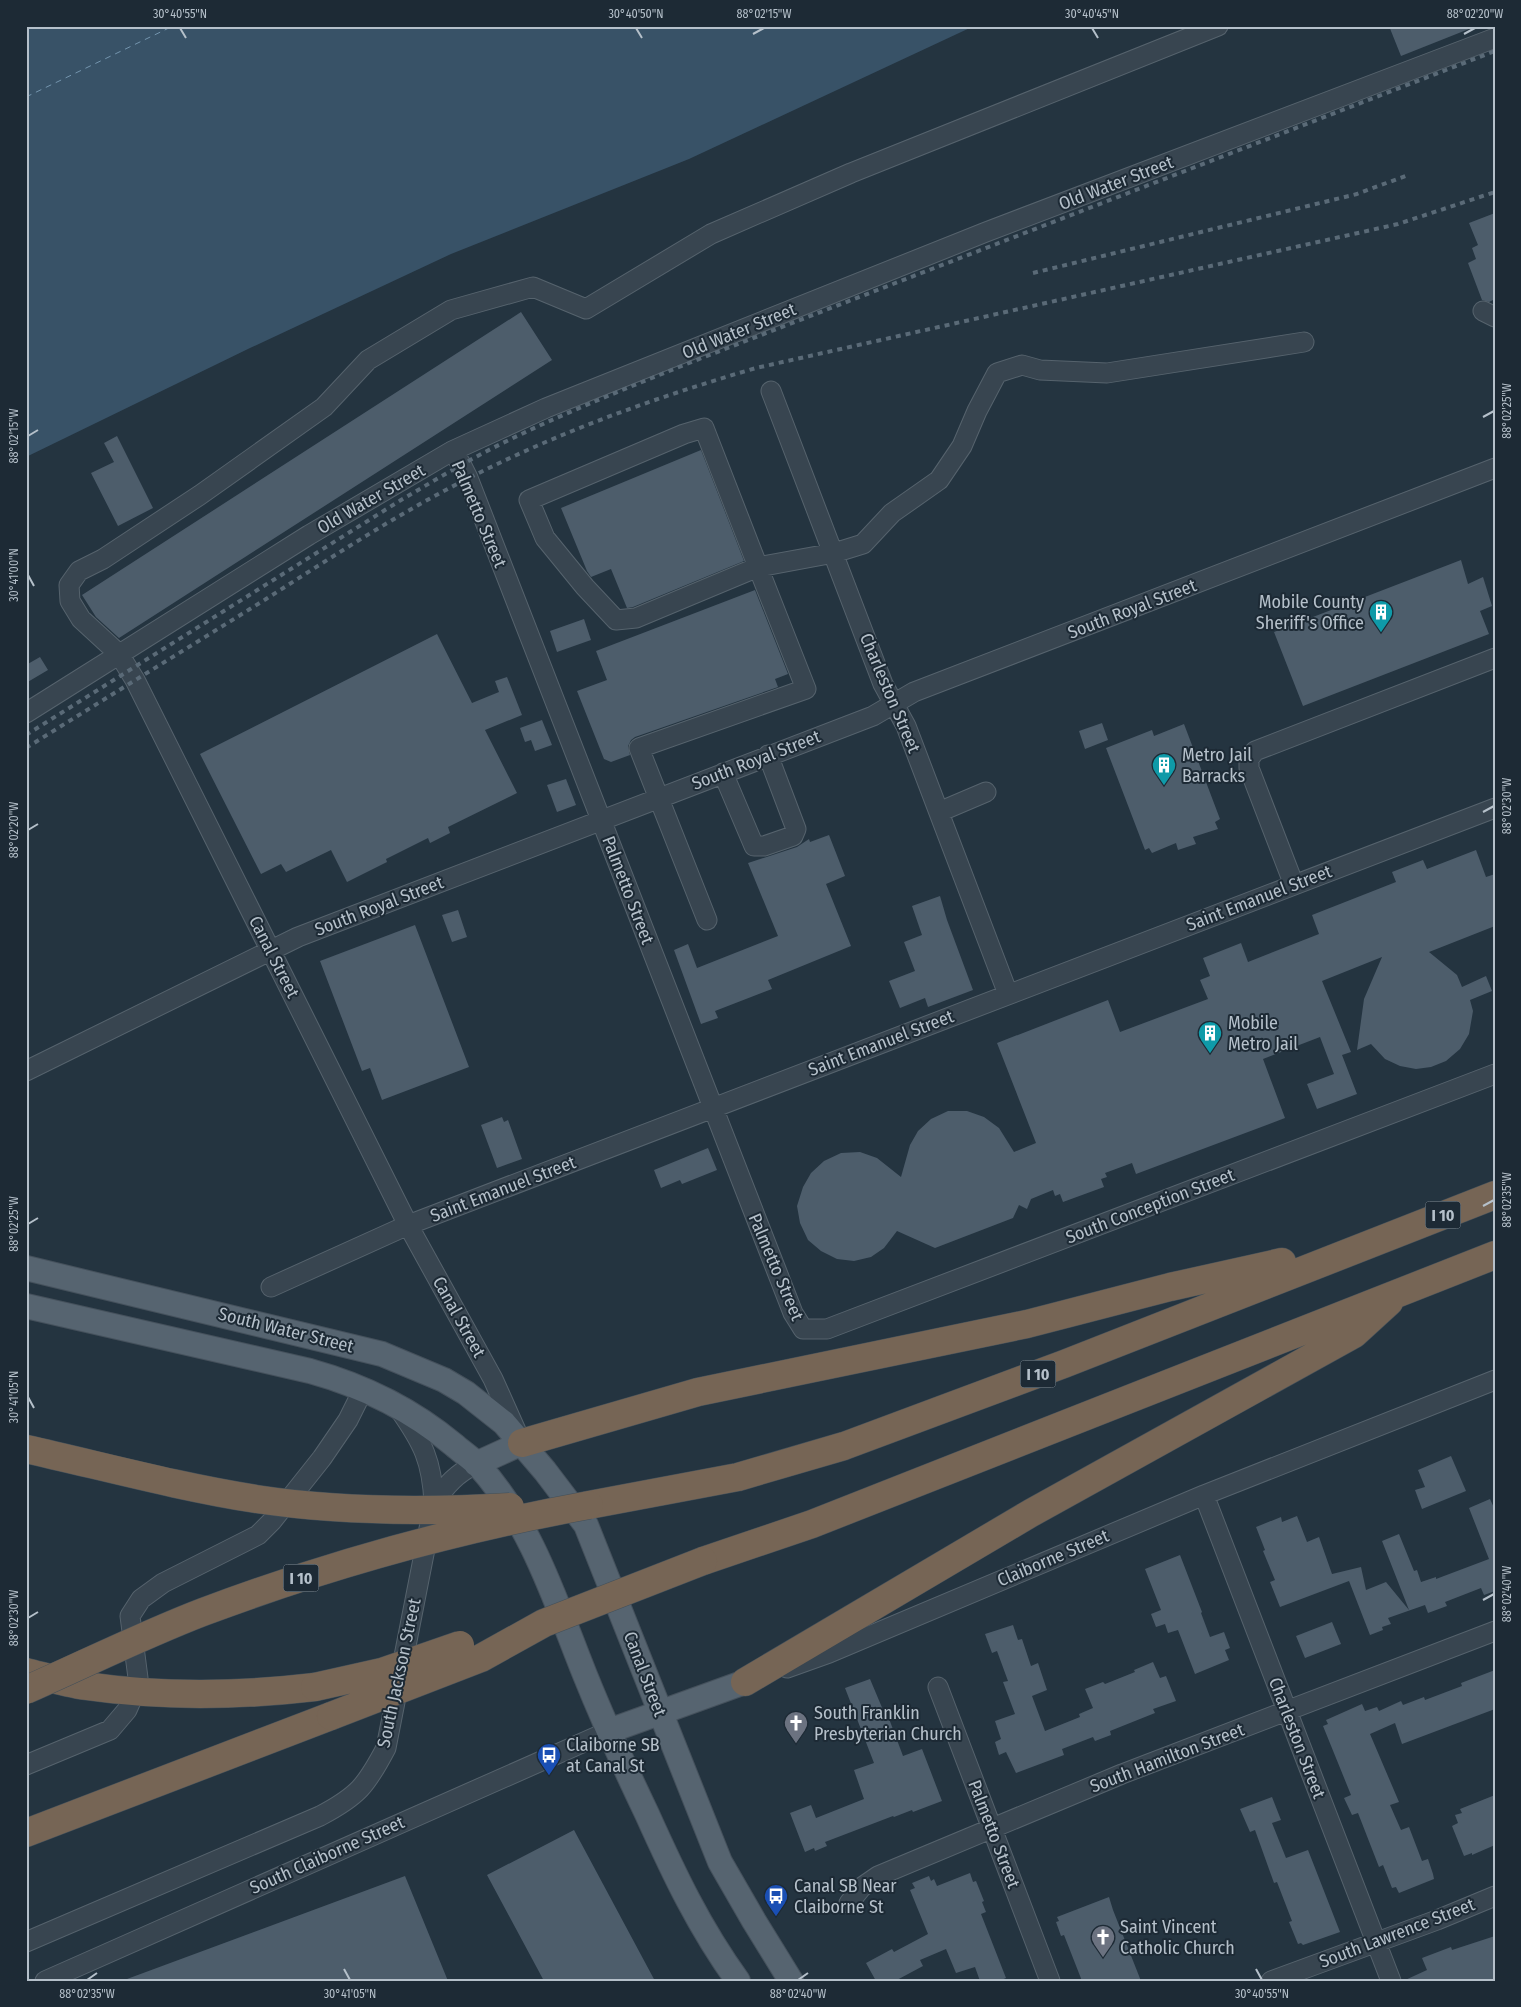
<svg xmlns="http://www.w3.org/2000/svg" width="1521" height="2007" font-family="'Fira Sans Condensed',sans-serif">
  <rect width="100%" height="100%" fill="#243440"/>
  <path fill="#385267" d="M26 26H974L689 159 451 254 250 348 26 457Z"/>
  <g fill="none" stroke-linecap="round" stroke-linejoin="round">
    <path stroke="#7495ae" stroke-width="1" stroke-dasharray="6 5" stroke-linecap="butt" d="M26 97 173 26"/>
  </g>
  <path fill="#4d5d6b" d="M1389 26H1474V27L1401 56Z
    M1495 213V299L1489 302 1482 300 1468 263 1476 259 1472 248 1478 245 1469 223Z
    M521 312 552 360 119 638 96 617 82 595Z
    M117 436 153 508 118 526 91 473 114 462 104 443Z
    M701 450 744 561 633 607 627 608 611 569 591 577 587 571 561 508Z
    M1461 560 1468 584 1483 577 1492 606 1480 611 1489 634 1303 706 1274 632Z
    M755 590 788 674 775 679 778 687 635 737 631 740 628 746 630 755 611 762 604 759 577 691 607 680 596 651Z
    M584 619 591 640 557 652 550 631Z
    M437 634 472 703 499 692 495 681 507 677 522 715 485 730 517 793 448 827 450 833 430 843 428 838 386 859 387 862 347 882 331 850 286 872 281 864 261 874 200 754Z
    M40 657 48 670 26 683V665Z
    M542 720 552 745 535 751 531 740 525 742 520 728Z
    M1102 723 1108 740 1085 749 1079 731Z
    M1184 724 1220 819 1215 822 1218 829 1193 837 1196 844 1178 850 1176 843 1152 853 1149 848 1145 850 1106 748 1152 730 1154 736Z
    M566 779 576 805 557 812 547 785Z
    M829 835 845 876 826 884 851 946 768 980 772 989 715 1011 718 1018 701 1024 674 950 688 944 697 968 778 936 748 863 797 847 809 839 810 842Z
    M1476 850 1486 877 1495 874V926L1429 952 1457 975 1462 987 1486 976 1492 991 1470 1000 1473 1011 1469 1034 1460 1049 1446 1061 1431 1067 1416 1069 1400 1066 1385 1059 1371 1044 1357 1050 1364 999 1382 957 1322 981 1351 1052 1342 1055 1357 1094 1317 1109 1307 1084 1334 1074 1320 1037 1263 1059 1285 1118 1136 1174 1132 1163 1105 1173 1107 1177 1101 1179 1104 1187 1063 1202 1060 1194 1055 1196 1053 1190 1031 1199 1027 1209 1019 1205 1013 1218 935 1248 897 1231 884 1248 871 1257 854 1261 837 1259 821 1251 808 1240 800 1223 797 1206 803 1187 811 1173 824 1161 841 1153 860 1152 877 1158 901 1177 910 1145 918 1131 931 1119 948 1111H967L984 1117 999 1128 1014 1152 1036 1143 997 1043 1108 1000 1120 1032 1208 999 1200 980 1210 976 1203 958 1241 943 1248 962 1319 934 1312 915 1396 882 1392 872 1423 860 1427 869Z
    M940 896 947 920 973 990 928 1007 925 998 900 1008 889 981 915 971 904 942 922 935 912 906Z
    M458 910 467 937 452 942 442 915Z
    M415 925 469 1067 382 1100 370 1068 362 1071 320 961Z
    M502 1117 504 1122 508 1120 522 1159 497 1168 481 1125Z
    M708 1148 717 1170 682 1184 680 1180 661 1188 654 1170Z
    M1451 1456 1466 1491 1422 1509 1415 1490 1425 1487 1418 1470Z
    M1490 1499 1495 1510V1591L1484 1595 1481 1588 1445 1602 1447 1606 1428 1613 1425 1605 1388 1618 1391 1624 1382 1627 1383 1630 1370 1635 1349 1581 1280 1607 1270 1582 1275 1580 1263 1551 1265 1550 1256 1527 1281 1517 1282 1522 1297 1516 1307 1542 1319 1537 1332 1574 1361 1567 1366 1590 1386 1582 1409 1610 1382 1541 1399 1534 1414 1571 1417 1570 1421 1582 1436 1577V1579L1489 1559 1469 1508Z
    M1180 1555 1202 1612 1201 1613 1210 1637 1224 1632 1230 1648 1225 1650 1229 1660 1195 1674 1178 1630 1168 1633 1165 1624 1156 1627 1151 1614 1161 1610 1145 1569Z
    M1332 1622 1341 1644 1305 1658 1296 1636Z
    M1013 1625 1018 1640 1022 1639 1031 1666 1038 1663 1047 1690 1032 1696 1045 1731 1080 1717 1079 1714 1093 1708 1085 1689 1103 1682 1105 1684 1135 1672 1134 1670 1153 1662 1160 1678 1166 1676 1176 1701 1153 1709 1155 1713 1110 1731 1111 1735 1095 1741 1093 1737 1062 1749 1064 1755 1016 1773 1006 1752 999 1755 995 1742 1001 1739 995 1721 1015 1714 1003 1682 1008 1681 997 1651 992 1653 985 1634Z
    M1495 1670V1709L1402 1744 1395 1723 1370 1734 1399 1802 1390 1805 1401 1830 1409 1827 1422 1861 1428 1859 1433 1874 1434 1879 1399 1893 1396 1887 1392 1888 1383 1865 1379 1867 1358 1813 1352 1815 1344 1798 1351 1795 1323 1726 1328 1724 1326 1720 1362 1704 1365 1711 1377 1707 1379 1711 1401 1701 1403 1705 1424 1697 1425 1700 1462 1686 1461 1683Z
    M870 1679 886 1717 888 1716 903 1756 922 1749 942 1801 913 1812 912 1810 894 1817 893 1816 825 1842 827 1846 815 1851 814 1848 805 1852 790 1813 811 1805 816 1818 864 1799 854 1770 874 1763 845 1688Z
    M1495 1795V1845L1472 1855V1853L1464 1856 1452 1826 1458 1823 1455 1815 1462 1813 1460 1809Z
    M1272 1797 1281 1820 1272 1823 1286 1858 1308 1850 1340 1932 1303 1945 1301 1943 1298 1944 1289 1922 1292 1921 1277 1882 1274 1883 1255 1830 1250 1832 1240 1809Z
    M574 1830 655 1981H544L487 1875Z
    M970 1873 973 1882 976 1881 984 1901 982 1902 986 1912 981 1914 1006 1978 999 1981H980L975 1967 956 1973 946 1949 920 1960 923 1966 895 1981H876L866 1963 892 1949 894 1952 928 1934 910 1890 915 1888 912 1883 929 1876 931 1881 934 1879 937 1886Z
    M405 1876 448 1981H127V1979Z
    M1109 1897 1113 1910 1141 1981H1082L1064 1935 1061 1936 1056 1922 1059 1921 1057 1917Z
    M1495 1936V1981H1403L1427 1970 1422 1958 1451 1947 1452 1950Z"/>
  <g fill="none" stroke-linecap="round" stroke-linejoin="round">
    <g stroke="#56636d" stroke-width="21">
      <path id="minor" d="M1483 311 1495 317
        M771 391 883 684 906 726 1008 994
        M704 428 758 567 636 618 616 620 585 587 545 538 529 500 684 434Z
        M452 451 461 464 468 478 793 1313 803 1329H827L1495 1074
        M26 713 309 535 452 451 546 408 986 232 1495 38
        M723 773 754 846H764L793 836 796 829 768 755
        M939 812 986 792
        M1294 885 1249 768V759L1255 751 1495 658
        M707 920 639 748 806 689 758 567 834 553 863 544 892 513 939 480 962 446 977 411 997 373 1022 365 1040 370 1107 373 1304 342
        M26 1071 298 937 873 716 914 692 1495 468
        M271 1287 408 1225 1495 808
        M399 1409C423 1443 432 1461 434 1503
        M518 1435 493 1379 408 1225 135 680 119 654 81 619 70 601 69 585 79 571 103 559 200 495 324 407 368 360 451 310 533 287 586 309 711 234 851 173 1218 26
        M1204 1495 1391 1981
        M787 1668 829 1653 1204 1495 1495 1380
        M938 1687 1050 1981
        M26 1765 110 1730 127 1710 135 1692 138 1678 130 1616 141 1599 163 1583 258 1535 272 1521 322 1458 348 1420 364 1388
        M849 1903 862 1887 878 1876 1122 1774 1495 1631
        M26 1942 320 1816C358 1796 366 1786 386 1748L434 1503C446 1485 457 1473 476 1464
        M45 1981 609 1731
        M1271 1981 1437 1920 1495 1896"/>
    </g>
    <g stroke="#45515c" stroke-width="26">
      <path id="major" d="M26 1268 382 1354 444 1380 466 1393 504 1423 545 1471 586 1525 720 1862 754 1921 791 1981
        M26 1306 310 1371C364 1386 411 1409 454 1445 462 1452 471 1458 478 1465 532 1524 556 1603 585 1675 604 1722 625 1768 647 1814 674 1874 699 1927 738 1981
        M476 1464 522 1443
        M609 1731 745 1682"/>
    </g>
    <g stroke="#43505a" stroke-width="29">
      <path id="highway" d="M522 1443 698 1392 1027 1324 1170 1287 1282 1262
        M589 1505 738 1477 844 1446 1064 1364 1495 1195
        M703 1561 812 1524 1495 1255
        M26 1672C46 1677 66 1683 86 1686 162 1697 238 1696 315 1687
        M745 1682 1031 1513 1354 1334 1389 1302
        M26 1833 331 1716"/>
    </g>
    <use href="#minor" stroke="#384550" stroke-width="19"/>
    <use href="#major" stroke="#566470" stroke-width="24"/>
    <use href="#highway" stroke="#766555" stroke-width="28"/>
    <path stroke="#5a6a77" stroke-width="4" stroke-dasharray="5 5" stroke-linecap="butt" d="M1033 273 1357 194 1408 175
      M26 735 401 500C437 479 473 457 511 439 571 410 632 386 694 361L1495 51
      M26 748C106 698 186 649 266 599 332 557 399 513 469 478 561 431 657 397 756 368L1398 224 1495 192"/>
    <g stroke="#43505a" stroke-width="29" stroke-linecap="butt">
      <path id="highway-bridge" d="M26 1449C102 1466 179 1487 256 1499 341 1512 425 1512 510 1507
        M315 1687 382 1672 460 1645
        M26 1690C85 1664 143 1635 203 1612 328 1565 458 1529 589 1505
        M331 1716 481 1658 544 1623 703 1561"/>
    </g>
    <use href="#highway-bridge" stroke="#766555" stroke-width="28"/>
  </g>
  <path fill="none" stroke="#b5c0ca" stroke-width="2" d="M180 28 186 38M636 28 642 38M1092 28 1098 38M753 34 764 28M1464 34 1475 28M1483 417 1494 411M28 436 38 430M28 575 34 586M1483 812 1494 806M28 830 38 824M1483 1206 1494 1200M28 1224 38 1218M28 1397 34 1408M1483 1600 1494 1594M28 1618 38 1612M344 1969 350 1980M1256 1969 1262 1980M87 1980 97 1973M798 1980 808 1973"/>
  <defs>
    <g id="building-pin" transform="scale(1.25)"><path d="M0 17L-7.5 6A9.5 9.5 0 1 1 7.5 6Z" fill="#0f9aa8" stroke="#1d2a35"/><path d="M-4-6H4V6H1V3H-1V6H-4ZM-2.5-4.3h1.7v1.8h-1.7ZM.8-4.3h1.7v1.8H.8ZM-2.5-1h1.7V.8h-1.7ZM.8-1h1.7V.8H.8Z" fill="#fff"/></g>
    <g id="church-pin" transform="scale(1.25)"><path d="M0 17L-7.5 6A9.5 9.5 0 1 1 7.5 6Z" fill="#6b7280" stroke="#1d2a35"/><path d="M-1.2-6h2.4v3.5h3.3v2.4h-3.3V6h-2.4V-.1h-3.3v-2.4h3.3Z" fill="#fff"/></g>
    <g id="bus-pin" transform="scale(1.25)"><path d="M0 17L-7.5 6A9.5 9.5 0 1 1 7.5 6Z" fill="#1a4fb4" stroke="#1d2a35"/><path d="M-5-6H5V4H4V6H2V4H-2V6H-4V4H-5ZM-3.5-4V0h7V-4ZM-3.5 1.2v1.5H-2V1.2ZM2 1.2v1.5H3.5V1.2Z" fill="#fff"/></g>
  </defs>
  <g fill-rule="evenodd">
    <use href="#building-pin" x="1381" y="612"/>
    <use href="#building-pin" x="1164" y="765"/>
    <use href="#building-pin" x="1210" y="1033"/>
    <use href="#church-pin" x="796" y="1723"/>
    <use href="#bus-pin" x="549" y="1755"/>
    <use href="#bus-pin" x="776" y="1896"/>
    <use href="#church-pin" x="1103" y="1937"/>
  </g>
  <g text-anchor="middle" stroke-width="4" stroke-linejoin="round" paint-order="stroke">
    <g fill="#1d2a35" stroke="#87939d" stroke-width="1">
      <rect x="1425.5" y="1201.5" width="35" height="27" rx="4"/>
      <rect x="1020.5" y="1360.5" width="35" height="27" rx="4"/>
      <rect x="283.5" y="1564.5" width="35" height="27" rx="4"/>
    </g>
    <g font-size="16" font-weight="bold" fill="#b5c0ca">
      <text x="1443" y="1221">I 10</text>
      <text x="1038" y="1380">I 10</text>
      <text x="301" y="1584">I 10</text>
    </g>
    <g font-size="18" fill="#b5c0ca" stroke="#1d2a35">
      <text transform="translate(1116 183) rotate(-21)" y="6">Old Water Street</text>
      <text transform="translate(739 331) rotate(-22)" y="6">Old Water Street</text>
      <text transform="translate(371 499) rotate(-30)" y="6">Old Water Street</text>
      <text transform="translate(479 514) rotate(67)" y="6">Palmetto Street</text>
      <text transform="translate(1132 609) rotate(-21)" y="6">South Royal Street</text>
      <text transform="translate(890 693) rotate(67)" y="6">Charleston Street</text>
      <text transform="translate(756 760) rotate(-21)" y="6">South Royal Street</text>
      <text transform="translate(628 890) rotate(69)" y="6">Palmetto Street</text>
      <text transform="translate(1259 898) rotate(-21)" y="6">Saint Emanuel Street</text>
      <text transform="translate(379 906) rotate(-21)" y="6">South Royal Street</text>
      <text transform="translate(274 957) rotate(63)" y="6">Canal Street</text>
      <text transform="translate(881 1043) rotate(-21)" y="6">Saint Emanuel Street</text>
      <text transform="translate(503 1189) rotate(-21)" y="6">Saint Emanuel Street</text>
      <text transform="translate(1150 1206) rotate(-21)" y="6">South Conception Street</text>
      <text transform="translate(776 1267) rotate(67)" y="6">Palmetto Street</text>
      <text transform="translate(459 1317) rotate(61)" y="6">Canal Street</text>
      <text transform="translate(286 1330) rotate(14)" y="6">South Water Street</text>
      <text transform="translate(1053 1558) rotate(-23)" y="6">Claiborne Street</text>
      <text transform="translate(399 1673) rotate(-78)" y="6">South Jackson Street</text>
      <text transform="translate(645 1674) rotate(69)" y="6">Canal Street</text>
      <text transform="translate(1297 1738) rotate(69)" y="6">Charleston Street</text>
      <text transform="translate(1167 1758) rotate(-21)" y="6">South Hamilton Street</text>
      <text transform="translate(994 1834) rotate(69)" y="6">Palmetto Street</text>
      <text transform="translate(327 1855) rotate(-24)" y="6">South Claiborne Street</text>
      <text transform="translate(1397 1933) rotate(-21)" y="6">South Lawrence Street</text>
    </g>
    <g font-size="18" fill="#b5c0ca" stroke="#1d2a35" text-anchor="start">
      <text x="1364" y="608" text-anchor="end">Mobile County<tspan x="1364" dy="21">Sheriff's Office</tspan></text>
      <text x="1182" y="761">Metro Jail<tspan x="1182" dy="21">Barracks</tspan></text>
      <text x="1228" y="1029">Mobile<tspan x="1228" dy="21">Metro Jail</tspan></text>
      <text x="814" y="1719">South Franklin<tspan x="814" dy="21">Presbyterian Church</tspan></text>
      <text x="566" y="1751">Claiborne SB<tspan x="566" dy="21">at Canal St</tspan></text>
      <text x="794" y="1892">Canal SB Near<tspan x="794" dy="21">Claiborne St</tspan></text>
      <text x="1120" y="1933">Saint Vincent<tspan x="1120" dy="21">Catholic Church</tspan></text>
    </g>
  </g>
  <rect width="1521" height="2007" fill="none" stroke="#1d2a35" stroke-width="55"/>
  <rect x="28" y="28" width="1466" height="1952" fill="none" stroke="#b5c0ca" stroke-width="2"/>
  <g font-size="12" text-anchor="middle" fill="#b5c0ca">
    <text x="180" y="18">30°40'55"N</text>
    <text x="636" y="18">30°40'50"N</text>
    <text x="764" y="18">88°02'15"W</text>
    <text x="1092" y="18">30°40'45"N</text>
    <text x="1475" y="18">88°02'20"W</text>
    <text transform="translate(1507 411) rotate(-90)" y="4">88°02'25"W</text>
    <text transform="translate(14 436) rotate(-90)" y="4">88°02'15"W</text>
    <text transform="translate(14 575) rotate(-90)" y="4">30°41'00"N</text>
    <text transform="translate(1507 806) rotate(-90)" y="4">88°02'30"W</text>
    <text transform="translate(14 830) rotate(-90)" y="4">88°02'20"W</text>
    <text transform="translate(1507 1200) rotate(-90)" y="4">88°02'35"W</text>
    <text transform="translate(14 1224) rotate(-90)" y="4">88°02'25"W</text>
    <text transform="translate(14 1397) rotate(-90)" y="4">30°41'05"N</text>
    <text transform="translate(1507 1594) rotate(-90)" y="4">88°02'40"W</text>
    <text transform="translate(14 1618) rotate(-90)" y="4">88°02'30"W</text>
    <text x="87" y="1998">88°02'35"W</text>
    <text x="350" y="1998">30°41'05"N</text>
    <text x="798" y="1998">88°02'40"W</text>
    <text x="1262" y="1998">30°40'55"N</text>
  </g>
</svg>
